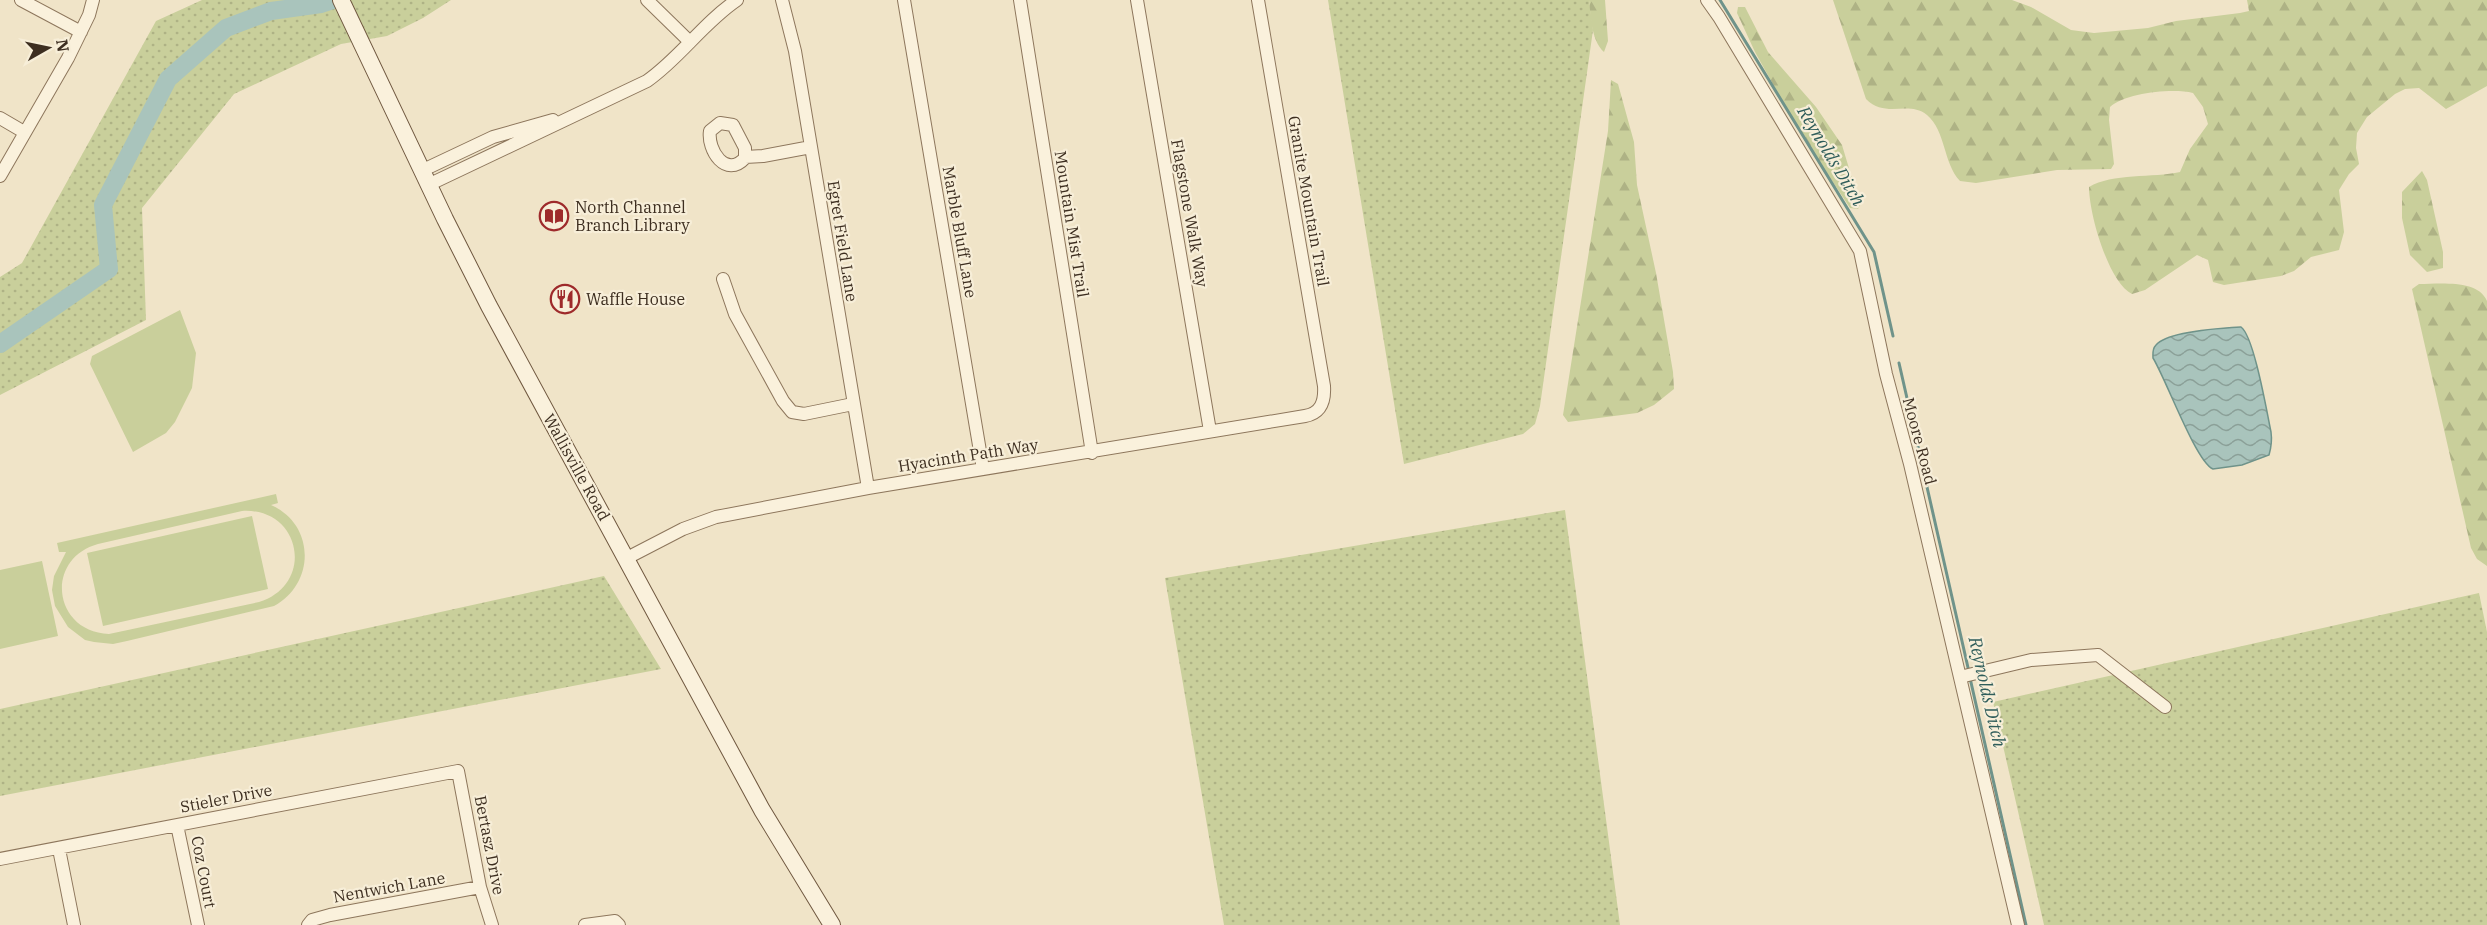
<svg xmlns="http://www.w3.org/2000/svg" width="2487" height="925" font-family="'IBM Plex Serif',serif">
  <defs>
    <pattern id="grass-dots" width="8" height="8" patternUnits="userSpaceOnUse" patternTransform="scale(1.5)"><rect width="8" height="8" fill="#c9cf9b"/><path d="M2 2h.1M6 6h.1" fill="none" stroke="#aeb285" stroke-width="1.8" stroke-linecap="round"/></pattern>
    <pattern id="forest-firs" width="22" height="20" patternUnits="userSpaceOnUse" patternTransform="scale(1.5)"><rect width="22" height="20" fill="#c9cf9b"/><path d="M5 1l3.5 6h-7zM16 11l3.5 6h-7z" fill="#aeb285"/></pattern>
    <pattern id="water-waves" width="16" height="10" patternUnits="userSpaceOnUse" patternTransform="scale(1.5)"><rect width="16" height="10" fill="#a9c4bc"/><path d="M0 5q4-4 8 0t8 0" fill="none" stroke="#8ba098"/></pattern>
  </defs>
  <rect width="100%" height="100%" fill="#f0e4c8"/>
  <path fill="url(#grass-dots)" d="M202 0H451L423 18 387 36 341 44 234 94 142 208 146 320 0 395V277L22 263 156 21Z
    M1328 0H1589L1593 30 1540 406 1535 424 1523 434 1404 464Z
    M1565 510 1620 925H1224L1165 578Z
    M604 576 661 669 0 796V709Z
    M2479 593 2487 632V925H2044L1993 702Z"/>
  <path fill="url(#forest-firs)" d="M1589 0H1605L1608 41 1604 52C1591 40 1591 17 1589 0Z
    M1833 0H2012L2031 7 2071 30 2094 33 2148 28 2176 21 2240 13 2249 11 2247 0H2487V86L2446 109 2419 88 2405 89 2395 94 2367 117 2357 133 2356 148 2359 164 2349 174 2339 190 2344 232 2339 250 2311 257 2294 271 2281 276 2224 285 2213 282 2208 260 2197 255 2145 290 2132 294C2108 282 2089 213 2089 187 2112 173 2153 178 2180 172L2190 149 2208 124 2203 107 2193 93C2172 88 2126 93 2110 107L2109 120 2114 164 2111 169 2057 170 1976 183 1960 181C1943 163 1946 131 1927 115 1908 100 1886 119 1866 99Z
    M1738 7H1745L1768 52 1816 107 1842 145 1860 205 1858 209 1850 208 1798 129 1755 52 1737 13Z
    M1611 80 1618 84 1634 142 1637 185 1656 273 1673 372 1674 389 1654 405 1637 413 1568 422 1563 415 1608 131Z
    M2422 171 2427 180 2443 252V268L2427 272 2410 255 2402 218V192Z
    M2419 284C2439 284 2478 279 2487 301V566L2477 559 2471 548 2412 289Z"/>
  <path fill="#c9cf9b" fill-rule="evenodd" d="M180 310 196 353 192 388 175 422 166 433 133 452 90 364 92 356Z
    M276 494 278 503 271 505C316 525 315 584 274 606L127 641 113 644 94 642 85 640 68 627 55 606 52 590 54 576 66 552H59L57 543ZM242 511C301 507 316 584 259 602L109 634C53 632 44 559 98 544Z
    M252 516 268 589 103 626 87 553Z
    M42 561 58 636 0 649V570Z"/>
  <path fill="url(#water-waves)" stroke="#6f938a" stroke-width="1.5" d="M2241 327C2254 336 2267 413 2271 432 2272 439 2271 448 2269 455L2242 465 2213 469C2196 462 2166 379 2153 358 2153 353 2152 349 2156 345 2168 331 2223 328 2241 327Z"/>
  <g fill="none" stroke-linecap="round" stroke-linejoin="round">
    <path stroke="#6f938a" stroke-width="3" d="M1720 0 1874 252 1893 336
      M1899 363 1919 451
      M1922 465 1969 672
      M1970 678 2026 925"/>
    <path stroke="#a9c4bc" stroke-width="18" d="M0 344 109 269 103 205 168 79 226 28 271 11 321 4 333 0"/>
    <g stroke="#8d765c" stroke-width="14">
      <path id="minor" d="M21 0 81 32
        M647 0 690 42
        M782 0 795 51 868 488
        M904 0 983 469
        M1020 0 1092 453
        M1137 0 1210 431
        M1707 0 1719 17 1860 251 1886 374 1910 464 2018 925
        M0 118 24 132
        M720 123 733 125 745 148V158C726 179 707 150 710 131Z
        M745 157 763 156 811 147
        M421 171 493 137 553 120
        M0 176 68 58 89 15 93 0
        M428 185 647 81C680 58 703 23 737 0
        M723 279 735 314 783 401 792 412 804 414 853 404
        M627 558 683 529 716 517 868 488 1305 416C1321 413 1325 402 1324 386L1258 0
        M1960 677 2031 660 2098 655 2165 707
        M177 825 198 925
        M59 849 74 925
        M0 859 458 771 480 887 492 925
        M308 925 312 920 330 915 480 887
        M585 925 615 921 619 925"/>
    </g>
    <g stroke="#6f573f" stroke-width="18">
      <path id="secondary" d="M341 0 445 219 489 306 762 810 832 925"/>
    </g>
    <use href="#minor" stroke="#faf1dc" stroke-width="12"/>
    <use href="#secondary" stroke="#faf1dc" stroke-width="16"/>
  </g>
  <defs>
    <g id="library-ring" transform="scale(1.5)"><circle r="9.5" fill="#f7eed8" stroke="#9e2a2b" stroke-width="1.5"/><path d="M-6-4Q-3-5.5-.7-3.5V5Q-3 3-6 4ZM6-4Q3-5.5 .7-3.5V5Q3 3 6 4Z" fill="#9e2a2b"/></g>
    <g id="restaurant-ring" transform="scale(1.5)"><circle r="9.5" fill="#f7eed8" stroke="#9e2a2b" stroke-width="1.5"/><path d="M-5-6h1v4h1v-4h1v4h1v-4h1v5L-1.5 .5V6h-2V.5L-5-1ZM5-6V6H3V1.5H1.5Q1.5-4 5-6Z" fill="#9e2a2b"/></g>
  </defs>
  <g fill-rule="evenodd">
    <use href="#library-ring" x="554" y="216"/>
    <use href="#restaurant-ring" x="565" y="299"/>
  </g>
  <g text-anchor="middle" stroke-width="4.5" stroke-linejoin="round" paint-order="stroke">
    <g font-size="16" fill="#3d2e20" stroke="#f7eed8">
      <text transform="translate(1309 201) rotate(80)" y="6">Granite Mountain Trail</text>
      <text transform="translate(1190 213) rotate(80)" y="6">Flagstone Walk Way</text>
      <text transform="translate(1072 224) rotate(81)" y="6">Mountain Mist Trail</text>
      <text transform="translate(960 232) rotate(80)" y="6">Marble Bluff Lane</text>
      <text transform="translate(843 241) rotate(81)" y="6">Egret Field Lane</text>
      <text transform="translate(1920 441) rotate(75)" y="6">Moore Road</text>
      <text transform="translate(968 455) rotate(-9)" y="6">Hyacinth Path Way</text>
      <text transform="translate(577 467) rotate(61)" y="6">Wallisville Road</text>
      <text transform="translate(226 798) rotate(-11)" y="6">Stieler Drive</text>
      <text transform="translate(490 845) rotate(79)" y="6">Bertasz Drive</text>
      <text transform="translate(204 872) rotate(79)" y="6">Coz Court</text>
      <text transform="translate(389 887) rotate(-10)" y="6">Nentwich Lane</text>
    </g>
    <g font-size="16" fill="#3d2e20" stroke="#f7eed8" text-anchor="start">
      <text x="575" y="213">North Channel<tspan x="575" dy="18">Branch Library</tspan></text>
      <text x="586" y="305">Waffle House</text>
    </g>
    <g font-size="18" font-style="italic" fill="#2f5d5a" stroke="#f7eed8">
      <text transform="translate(1831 156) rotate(59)" y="6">Reynolds Ditch</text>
      <text transform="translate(1987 692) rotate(77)" y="6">Reynolds Ditch</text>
    </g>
  </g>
  <g transform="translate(48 48) rotate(81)" stroke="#f7eed8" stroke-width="4.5" paint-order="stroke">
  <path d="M0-4.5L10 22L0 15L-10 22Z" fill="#3d2e20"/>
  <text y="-9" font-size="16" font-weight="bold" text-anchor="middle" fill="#3d2e20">N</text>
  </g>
</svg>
